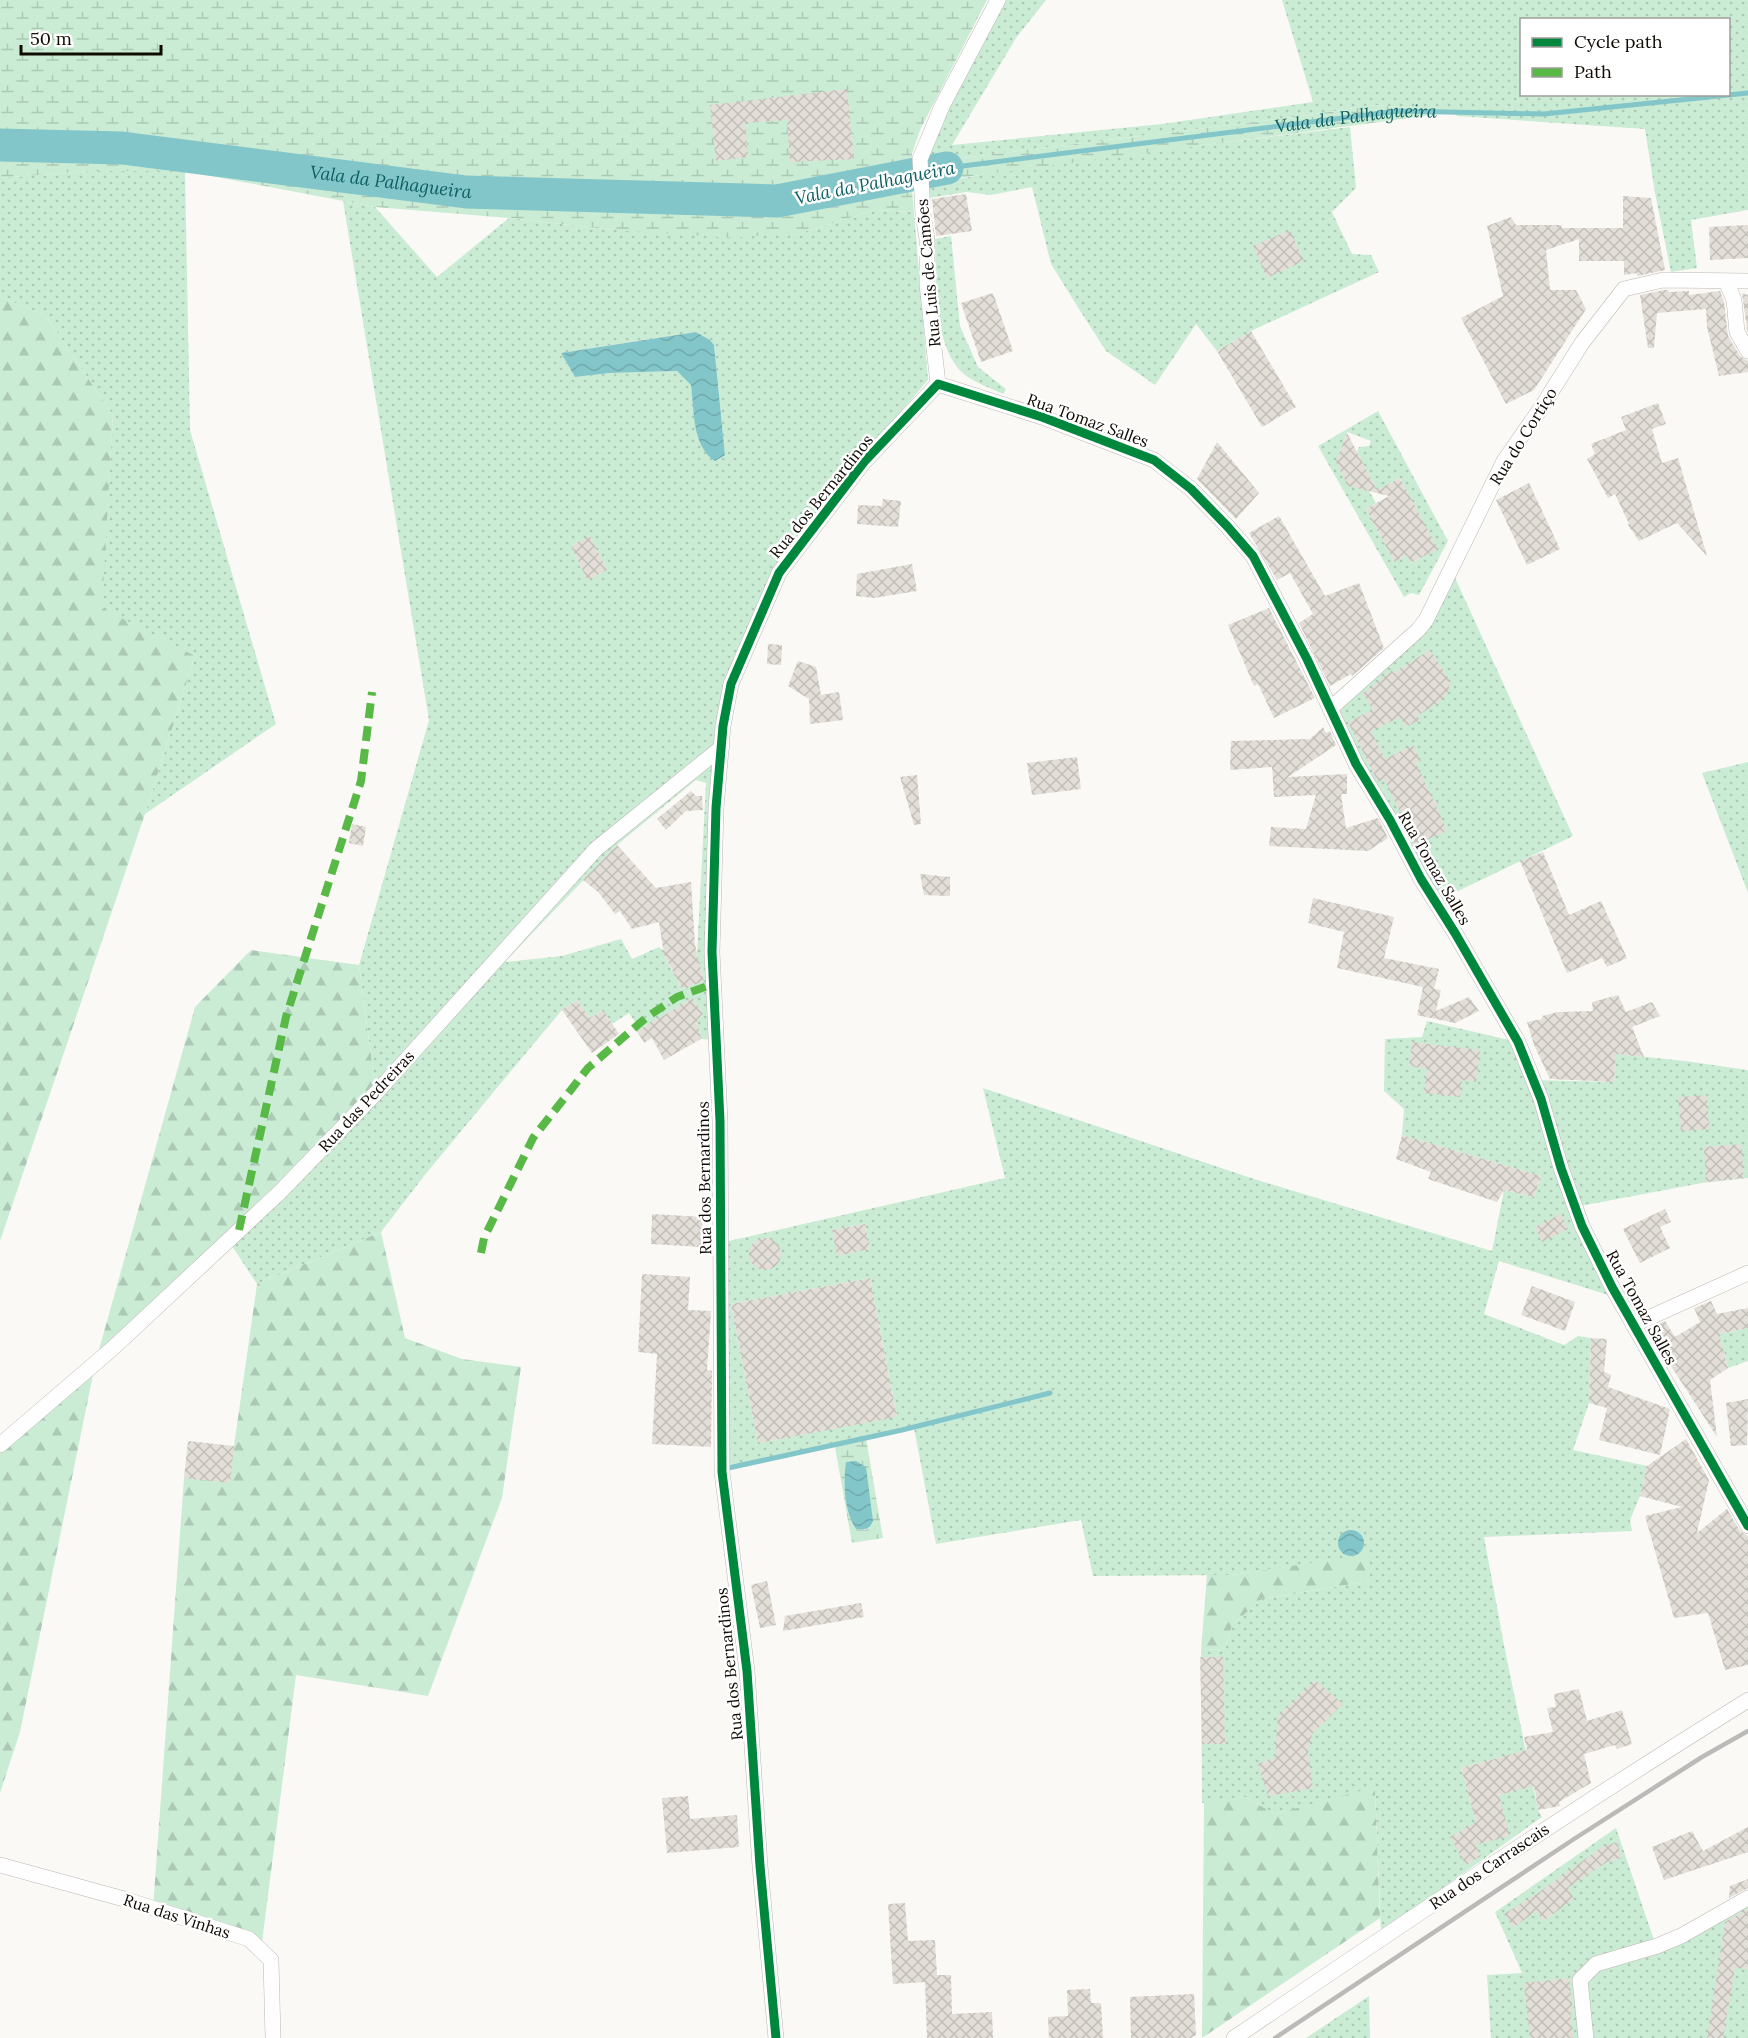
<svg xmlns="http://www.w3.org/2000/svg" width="1748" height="2038" font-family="Lora,serif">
  <defs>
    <pattern id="grass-dots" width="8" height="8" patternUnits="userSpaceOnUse" patternTransform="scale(1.5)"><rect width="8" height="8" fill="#caecd5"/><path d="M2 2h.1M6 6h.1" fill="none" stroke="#acc9b5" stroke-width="1.8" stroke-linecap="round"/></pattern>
    <pattern id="forest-firs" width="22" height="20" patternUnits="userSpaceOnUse" patternTransform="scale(1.5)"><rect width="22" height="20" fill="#caecd5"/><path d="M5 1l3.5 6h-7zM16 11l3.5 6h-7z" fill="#acc9b5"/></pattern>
    <pattern id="wetland-marsh" width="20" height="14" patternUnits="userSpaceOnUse" patternTransform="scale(1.5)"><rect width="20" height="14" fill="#caecd5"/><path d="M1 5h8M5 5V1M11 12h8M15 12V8" fill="none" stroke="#acc9b5"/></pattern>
    <pattern id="water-waves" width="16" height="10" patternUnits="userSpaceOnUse" patternTransform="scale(1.5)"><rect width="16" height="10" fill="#83c6c9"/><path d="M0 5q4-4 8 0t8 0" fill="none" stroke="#70a9ab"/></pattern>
    <pattern id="building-cross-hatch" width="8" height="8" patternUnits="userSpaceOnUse" patternTransform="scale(1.5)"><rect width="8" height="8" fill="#e3dfd8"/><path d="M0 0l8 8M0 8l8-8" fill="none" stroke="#c2beb8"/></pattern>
  </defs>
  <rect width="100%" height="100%" fill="#fbf9f6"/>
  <path fill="url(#grass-dots)" fill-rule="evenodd" d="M998 0H1046L1016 38 952 145 1162 124 1313 102 1282 0H1748V210L1691 220 1697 268 1671 272 1655 193 1645 129 1457 116 1454 112 1376 105 1287 118 921 163ZM1522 20H1728V94H1522Z
    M1350 127 1356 188 1332 212 1352 254 1371 255 1379 272 1251 331 1217 351 1196 324 1155 385 1106 351 1079 309 1051 264 1032 187 991 195 967 192 929 198 927 184 1034 166Z
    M90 171H185L190 430 276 724 145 814 195 656 101 609 113 415 45 315 0 297V178Z
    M343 201 375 207 437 277 509 218 614 230 807 231 875 210 914 212 928 380 861 459 779 573 723 726 716 1040 701 1039 697 1021 703 1014 693 998 637 1031 636 1023 629 1013 612 1024 603 1010 590 1018 577 1000 562 1010 506 1077 424 1176 381 1232 257 1284 228 1240 376 1093 359 965 429 720ZM696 332 710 340 714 345 725 455 694 416 691 384 677 371 610 373 575 377 561 353ZM590 537 607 570 587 580 571 546ZM696 780 706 783 697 953 704 980 682 989 664 956 670 955 659 947 632 959 621 939 562 956 505 962 617 845Z
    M951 236 960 326 978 367 1006 389 1003 394C991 388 975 383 965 375 932 348 936 278 935 239Z
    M1378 411 1448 541 1419 595 1411 593 1404 597 1318 446ZM1347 432 1371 441 1369 446 1359 447 1357 452 1377 490 1400 478 1437 549 1412 563 1407 555 1394 562 1366 509 1376 503 1369 491 1337 462Z
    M1451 569 1573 836 1435 902 1330 709 1418 630Z
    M1748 762V893L1702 773Z
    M1427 1021 1518 1042 1533 1080 1614 1082 1616 1054 1685 1061 1748 1070V1178L1702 1183 1575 1207 1618 1298 1499 1261 1484 1314 1564 1345 1578 1336 1591 1338 1589 1403 1573 1450 1647 1466 1640 1496 1630 1520 1632 1531 1484 1537 1505 1650 1538 1810 1542 1817 1381 1932 1375 1788 1275 1814 1245 1797 1202 1803 1201 1650 1225 1649 1232 1625 1262 1599 1370 1581V1555L1232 1575 1093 1576 1081 1520 936 1544 914 1428 722 1472 720 1243 1005 1178 983 1088 1254 1179 1492 1251 1504 1190 1534 1197 1541 1176 1402 1135 1404 1109 1384 1091 1385 1039 1422 1037ZM865 1224 870 1249 838 1255 832 1230ZM870 1278 897 1416 758 1443 731 1304ZM1501 1757 1510 1792 1499 1795 1477 1825 1461 1768Z
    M1748 1328V1361L1728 1368 1724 1351 1712 1354 1706 1337Z
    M1616 1828 1656 1946 1748 1898V2038H1491L1487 1975 1522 1973 1495 1912Z
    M1369 1996 1370 2038H1306Z"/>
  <path fill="url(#forest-firs)" d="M0 297 45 315 113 415 102 608 195 656 145 814 0 1241Z
    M251 950 359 965 376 1093 95 1365 20 1732 0 1793V1442L95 1364 195 1007Z
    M381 1232 405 1338 462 1359 521 1367 502 1498 428 1696 296 1675 261 1950 153 1908 184 1478 234 1446 257 1284Z
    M1370 1554V1581L1262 1599 1232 1625 1225 1649 1201 1650 1207 1575H1232Z
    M1375 1787 1380 1918 1202 2038 1204 1801 1245 1797 1275 1814Z"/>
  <path fill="url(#wetland-marsh)" fill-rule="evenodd" d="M0 0H987L920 130 912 154 911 181 914 212 875 210 807 231 733 238 614 230 509 218 375 207 185 171H90L0 178Z
    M1376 105 1454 112 921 183V163L1287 118Z
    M866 1438 883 1538 852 1543 835 1447ZM856 1461 866 1530 856 1529Z"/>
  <path fill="url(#water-waves)" d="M696 332 710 340 714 345 725 455 715 461C692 447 694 409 691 385L677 371 610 373 575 377 561 353Z
    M856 1461 866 1467 873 1521C869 1530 865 1530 856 1529 844 1511 843 1483 846 1462Z
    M1338 1543a13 13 0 1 1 26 0a13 13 0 1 1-26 0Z"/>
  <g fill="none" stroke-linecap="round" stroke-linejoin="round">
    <g stroke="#83c6c9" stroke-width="5">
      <path id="s1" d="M947 168 1398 111 1544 114 1748 93"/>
      <path d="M728 1468 902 1430 1050 1393"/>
    </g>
    <path stroke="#83c6c9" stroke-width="33" id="s2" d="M0 145 122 148 466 192 777 201 947 168"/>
  </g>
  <path fill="url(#building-cross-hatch)" d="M847 89 854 159 790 162 787 120 745 123 748 157 716 161 710 105Z
    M966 194 972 231 936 236 932 199Z
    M1623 196 1651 198 1665 270 1637 276V273L1624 275V261H1579V239L1546 250 1550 290H1576L1586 309 1534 390 1506 404 1461 318 1503 296 1487 226 1511 217 1516 225H1561L1562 228H1623Z
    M1748 225V258L1710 260 1709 227Z
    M1290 230 1304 261 1267 278 1253 246Z
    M1664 290H1668L1669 292 1689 291V295L1720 291 1724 302 1728 336 1740 356 1748 361V372L1719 376 1707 327 1706 309 1657 313 1654 348H1648L1640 295Z
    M993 293 1013 351 981 362 961 303Z
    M1742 293 1748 295V332L1747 329Z
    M1251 331 1296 407 1262 427 1217 351Z
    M1658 403 1666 424 1652 429 1662 463 1678 458 1707 556 1677 523 1639 541 1628 525 1629 524 1615 494 1608 498 1587 459 1595 454 1591 444 1626 430 1621 417Z
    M1347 433 1377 490 1400 478 1438 549 1411 563 1407 555 1394 562 1366 509 1389 496 1348 486 1336 462Z
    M1217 442 1259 493 1236 519 1197 479Z
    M1529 483 1560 549 1527 565 1496 500Z
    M883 499 901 501 898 527 857 524 858 505 882 506Z
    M1279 516 1325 596 1359 583 1384 648 1352 676 1351 674 1330 686 1299 623 1313 614 1290 573 1277 580 1249 533Z
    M590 536 607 570 587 580 571 546Z
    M912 564 917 591 874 598 856 596 857 574Z
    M1269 608 1315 698 1274 718 1258 684 1254 686 1228 625Z
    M768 644 782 645 781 665 767 664Z
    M1430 650 1449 679V690L1441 701 1417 716 1420 720 1406 727 1400 717 1371 731 1385 759 1413 745 1421 761 1416 763 1434 802 1437 801 1439 804 1436 806 1447 831 1415 845 1406 826 1405 827 1397 813 1400 812 1384 779 1378 782 1348 722 1373 710 1363 694 1392 670 1393 673Z
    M798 661 816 667 821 695 839 692 843 720 810 724 809 699 788 686Z
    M1323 727 1326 733 1330 731 1336 745 1288 777 1347 774V794H1341L1346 828 1378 818 1388 838 1368 851 1269 846 1271 827 1306 829 1316 795 1274 797 1272 767 1230 770 1231 741 1310 739Z
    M1077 757 1081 789 1032 795 1027 763Z
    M917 775 921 824 914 825 900 777Z
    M691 791 696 796H702L703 810 686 811 666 830 657 819Z
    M352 824 366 827 363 846 349 843Z
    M617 845 656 888 691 882 695 945 704 981 682 989 664 955 659 922 632 929 620 911 615 914 598 892 583 880Z
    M1543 852 1569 915 1601 901 1627 958 1607 967 1602 958 1567 973 1520 861Z
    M920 874 950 877V896L924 895Z
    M1313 898 1394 917 1384 958 1439 969 1434 989 1441 990 1436 1011 1469 997 1479 1011 1455 1023 1417 1015 1423 987 1337 968 1344 932 1308 923Z
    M1618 995 1626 1012 1652 1002 1660 1016 1632 1027 1644 1057 1616 1054 1614 1082 1550 1079 1534 1045 1527 1022 1542 1019V1016L1558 1012 1593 1011 1592 1002Z
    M693 998 703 1014 697 1021 701 1039 664 1060 652 1038 644 1043 637 1031Z
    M577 1000 590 1018 603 1010 619 1034 592 1053 562 1010Z
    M1412 1042 1480 1050 1476 1082 1462 1080 1460 1097 1424 1093 1427 1069 1409 1066Z
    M1707 1095 1709 1129 1681 1131 1678 1097Z
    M1402 1135 1541 1176 1534 1197 1504 1190 1497 1202 1428 1179 1431 1172 1396 1159Z
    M1742 1144 1743 1178 1706 1182 1704 1147Z
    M1665 1209 1671 1222 1660 1227 1670 1248 1640 1263 1623 1229Z
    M652 1214 703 1217 701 1247 651 1244Z
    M1561 1214 1568 1229 1542 1242 1535 1227Z
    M865 1224 870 1249 837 1256 832 1230Z
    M749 1254a16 16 0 1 1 32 0a16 16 0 1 1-32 0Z
    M642 1274 690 1277 688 1310 711 1311 707 1370 712 1371 711 1447 652 1444 657 1354 638 1352Z
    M870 1278 897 1417 758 1443 731 1304Z
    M1532 1286 1575 1302 1565 1331 1521 1315Z
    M1711 1301 1717 1314 1748 1308V1328L1719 1334 1728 1368 1710 1380 1717 1437 1647 1329 1665 1321 1675 1337 1700 1322 1694 1308Z
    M1591 1338 1607 1339 1604 1372 1611 1375 1608 1387 1670 1409 1660 1455 1599 1440 1607 1408 1589 1403Z
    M1748 1399 1747 1445 1731 1446 1726 1403Z
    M1686 1439 1709 1480 1697 1533 1727 1509 1740 1531 1748 1536V1665L1725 1670 1708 1613 1674 1618 1645 1516 1682 1507 1640 1496 1647 1466Z
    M188 1441 234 1446 230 1483 184 1478Z
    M767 1581 776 1625 760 1628 751 1585Z
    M861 1603 864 1617 783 1631 785 1616Z
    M1200 1657H1223L1225 1744H1202Z
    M1315 1680 1343 1704 1312 1734 1308 1752 1313 1788 1268 1796 1258 1764 1275 1757 1278 1716Z
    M1579 1689 1587 1721 1622 1710 1632 1744 1617 1749 1615 1745 1584 1754 1591 1783 1559 1802 1560 1806 1538 1810 1534 1786 1499 1795 1510 1836 1475 1845 1481 1856 1466 1865 1450 1837 1476 1822 1461 1768 1527 1750 1524 1737 1553 1732 1547 1708 1556 1707 1554 1694Z
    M688 1796 690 1819 737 1815 739 1847 667 1853 662 1798Z
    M1748 1827V1852L1664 1880 1652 1847 1692 1831 1703 1851Z
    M1617 1842 1622 1858 1607 1862 1568 1888 1574 1899 1543 1921 1536 1911 1513 1928 1504 1914 1538 1893 1602 1847Z
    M1748 1879V1888L1729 1898 1730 1886Z
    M905 1903 908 1941 935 1940 937 1975H951L952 2014 992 2012 993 2038H927L925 1982 893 1984 888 1904Z
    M1748 1909V1969L1735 1968 1723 2038H1707L1725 1922Z
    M1569 1978 1573 2012H1570L1574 2038H1530L1524 1983Z
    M1090 1989 1091 2003H1101L1103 2038H1049L1048 2017 1068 2016 1067 1990Z
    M1194 1994 1196 2035 1191 2038H1131L1130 1997Z"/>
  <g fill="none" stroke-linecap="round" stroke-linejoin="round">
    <g stroke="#bcb8b2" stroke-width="16">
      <path id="minor" d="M1726 281 1734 300 1737 332 1748 351
        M938 384 1042 417 1154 460 1191 489 1227 526 1253 556 1307 659 1356 764 1390 820 1421 879 1455 933 1518 1042 1541 1099 1561 1168 1582 1226 1612 1287 1748 1526
        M938 384 927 284V239L923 214 920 159 942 106 998 0
        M1330 709 1418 630 1426 620 1504 461 1541 408 1582 343 1624 289 1663 280 1748 281
        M1633 1325 1748 1273
        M0 1445 113 1348 279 1193 376 1093 596 849 722 747
        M0 1865 124 1899 249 1939 271 1960 273 2038
        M776 2038 760 1866 747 1671 722 1472 720 1121 712 952 716 808 723 726 731 684 779 573 864 462 938 384
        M1234 2038C1404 1923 1574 1808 1748 1700
        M1586 2038 1580 1980 1596 1964 1657 1946 1681 1936 1748 1898"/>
    </g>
    <use href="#minor" stroke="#fefefe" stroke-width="15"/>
    <path stroke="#babab9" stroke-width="4.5" d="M1275 2038 1574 1839 1702 1757 1748 1731"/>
    <path stroke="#58b947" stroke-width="8" stroke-dasharray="15 8" stroke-linecap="butt" d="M239 1230 286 1017 361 781 372 692
      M481 1253 484 1238 533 1138 588 1068 647 1017 677 997 713 984"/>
    <g stroke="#fff" stroke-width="13">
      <path id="cycleway" d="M776 2038 760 1866 747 1671 722 1472 720 1121 712 952 716 808 723 726 731 684 779 573 864 462 938 384 1042 417 1154 460 1191 489 1227 526 1253 556 1307 659 1356 764 1390 820 1421 879 1455 933 1518 1042 1541 1099 1561 1168 1582 1226 1612 1287 1748 1526"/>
    </g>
    <use href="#cycleway" stroke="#00873e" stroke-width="9"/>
  </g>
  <g text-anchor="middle" stroke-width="5" stroke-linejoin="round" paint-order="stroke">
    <g font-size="16" fill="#100a03" stroke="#fff">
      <text transform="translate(928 273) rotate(-95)" y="6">Rua Luis de Camões</text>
      <text transform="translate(1088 420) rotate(20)" y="6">Rua Tomaz Salles</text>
      <text transform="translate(1523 436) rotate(-58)" y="6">Rua do Cortiço</text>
      <text transform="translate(821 496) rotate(-51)" y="6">Rua dos Bernardinos</text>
      <text transform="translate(1435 868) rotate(60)" y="6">Rua Tomaz Salles</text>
      <text transform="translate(366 1101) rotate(-47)" y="6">Rua das Pedreiras</text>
      <text transform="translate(704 1178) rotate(-91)" y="6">Rua dos Bernardinos</text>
      <text transform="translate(1642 1307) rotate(61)" y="6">Rua Tomaz Salles</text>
      <text transform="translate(729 1664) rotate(-96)" y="6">Rua dos Bernardinos</text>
      <text transform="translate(1489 1866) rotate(-34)" y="6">Rua dos Carrascais</text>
      <text transform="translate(177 1916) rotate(18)" y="6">Rua das Vinhas</text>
    </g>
    <g font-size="18" font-style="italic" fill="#0c5f63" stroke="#fff">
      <text dy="6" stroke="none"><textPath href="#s1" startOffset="412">Vala da Palhagueira</textPath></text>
      <text dy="6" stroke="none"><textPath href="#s2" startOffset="393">Vala da Palhagueira</textPath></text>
      <text transform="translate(875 183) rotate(-11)" y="6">Vala da Palhagueira</text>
    </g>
  </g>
  <rect x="1520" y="18" width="210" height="78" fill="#ffffff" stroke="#9f9d9a" stroke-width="1.5"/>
  <rect x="1532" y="38" width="30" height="9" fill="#00873e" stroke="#9f9d9a" stroke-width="1.5"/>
  <text x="1574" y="48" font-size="18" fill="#100a03">Cycle path</text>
  <rect x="1532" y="68" width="30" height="9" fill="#58b947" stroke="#9f9d9a" stroke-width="1.5"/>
  <text x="1574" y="78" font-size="18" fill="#100a03">Path</text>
  <path d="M21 45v9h140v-9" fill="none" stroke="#100a03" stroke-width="3"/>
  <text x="30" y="45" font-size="18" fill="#100a03" stroke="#ffffff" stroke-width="4.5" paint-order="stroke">50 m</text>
</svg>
